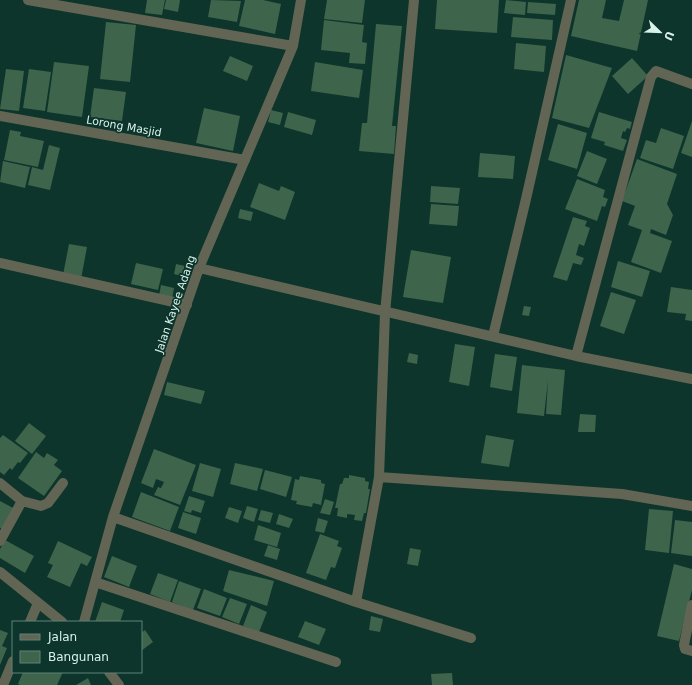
<svg xmlns="http://www.w3.org/2000/svg" width="692" height="685" font-family="'DejaVu Sans',sans-serif">
  <rect width="100%" height="100%" fill="#0d352c"/>
  <path fill="#3e644b" d="M147 0H165L162 15 145 13Z
    M166 0H180L178 12 164 9Z
    M211 0 241 1 237 22 208 17Z
    M245 0H263L281 4 275 34 239 26Z
    M327 0H365L362 23 324 19Z
    M437 0H499L497 33 435 29Z
    M506 0 526 2 525 15 504 13Z
    M579 0H606L602 18 619 21 624 0H648L637 51 571 36Z
    M528 2 556 4 555 15 527 13Z
    M513 17 553 20 552 40 511 37Z
    M324 20 364 25 362 42 367 43 365 64 349 63 350 53 321 50Z
    M106 22 136 25 130 82 100 79Z
    M376 24 402 26 392 126H396L394 154 359 151 362 123H367Z
    M516 43 546 46 544 72 514 69Z
    M566 55 612 68 589 128 552 118Z
    M230 56 253 66 247 81 223 71Z
    M632 58 648 76 628 94 612 76Z
    M54 62 89 66 82 117 47 112Z
    M315 62 363 70 359 98 311 91Z
    M6 69 24 71 19 111 0 109Z
    M29 69 51 72 45 111 23 108Z
    M94 88 126 92 122 121 90 117Z
    M204 108 240 116 233 151 196 143Z
    M271 110 283 113 280 125 268 122Z
    M288 112 316 120 312 135 284 127Z
    M599 112 632 122 630 129 627 128 625 132 623 131 621 138 627 140 623 151 604 145 605 142 591 138Z
    M692 121V157L681 153Z
    M558 124 587 133 577 169 548 160Z
    M661 128 684 136 673 169 640 158 646 140 656 143Z
    M10 130 21 132 20 136 44 141 38 167 4 160Z
    M49 145 60 148 50 190 28 185 32 167 43 170Z
    M587 151 607 159 597 184 577 176Z
    M480 153 515 156 513 179 478 177Z
    M637 159 677 174 667 204 673 215 666 235 651 229 650 233 672 241 661 273 631 262 642 230 628 225 635 206 622 201Z
    M3 161 30 167 25 188 0 182Z
    M577 179 605 190 603 197 608 199 605 207 602 206 597 221 565 209Z
    M259 183 279 191 281 186 295 192 285 220 250 207Z
    M431 186 460 188 458 204 430 202Z
    M431 204 459 206 457 226 429 224Z
    M240 209 253 212 251 221 238 218Z
    M573 217 587 221 585 226 590 228 584 246 579 244 576 255 584 258 581 265 573 263 567 281 553 277Z
    M69 244 87 247 81 279 63 275Z
    M411 250 451 257 443 303 403 297Z
    M618 261 650 271 642 297 611 287Z
    M136 263 163 269 158 290 131 284Z
    M176 264 185 266 182 276 174 274Z
    M161 285 174 288 172 299 159 296Z
    M671 287 692 290V321L685 320 686 314 667 312Z
    M611 292 636 300 624 334 600 326Z
    M524 306 531 307 529 316 522 315Z
    M455 344 475 347 469 386 449 382Z
    M409 353 418 355 417 364 407 362Z
    M495 354 517 357 512 391 490 387Z
    M522 365 565 370 561 415 546 414 548 380 544 416 517 413Z
    M167 382 205 391 201 404 164 395Z
    M580 414 596 415 595 432H578Z
    M29 423 46 436 32 454 15 441Z
    M3 435 28 453 20 463 18 462 12 470 10 468 4 475 0 472V438Z
    M486 435 514 440 509 467 481 463Z
    M154 449 196 465 180 505 154 495 158 487 161 488 164 482 156 479 153 488 141 483Z
    M36 452 44 458 47 453 58 460 54 465 62 471 44 496 18 478Z
    M200 463 221 469 213 497 192 491Z
    M235 463 263 469 257 491 230 484Z
    M265 470 292 477 286 497 260 489Z
    M349 475 365 478V481L369 482 368 489H370L366 513H364L362 521 354 520 355 515 347 514V518L337 516 338 508H335L340 484H342L344 478H349Z
    M300 476 321 480V483L325 484 321 505 313 503 312 507 296 504 297 501 291 500 295 479 299 480Z
    M141 492 179 507 170 531 132 517Z
    M189 496 205 501 201 513 192 510 191 513 184 511Z
    M325 499 334 502 330 515 320 513Z
    M0 501 15 509 3 529 0 528Z
    M247 506 258 509 254 522 243 518Z
    M229 507 242 511 238 523 225 518Z
    M649 509 673 511 669 553 645 550Z
    M261 510 273 513 270 523 258 520Z
    M183 512 201 518 196 534 178 528Z
    M279 514 293 519 289 528 276 524Z
    M318 518 328 521 324 533 315 531Z
    M675 520 692 522V556L671 553Z
    M258 525 281 533 277 547 254 540Z
    M320 534 339 541 337 546 342 548 335 568 331 567 326 580 306 573Z
    M5 540 34 556 25 573 0 558V549Z
    M58 541 92 557 87 566 81 563 70 587 47 577 53 565 48 563Z
    M268 545 280 549 277 560 264 556Z
    M410 548 421 550 418 566 407 564Z
    M112 556 137 566 129 587 104 577Z
    M674 564 692 569V590L679 641 657 636Z
    M229 570 274 581 267 606 223 591Z
    M158 573 178 580 170 602 150 594Z
    M179 581 201 589 193 610 172 602Z
    M204 589 227 598 220 616 197 608Z
    M230 598 247 604 239 624 222 617Z
    M102 602 124 610 120 622H95Z
    M251 605 267 612 259 632 243 626Z
    M371 616 383 619 380 632 369 630Z
    M305 621 326 629 319 645 298 637Z
    M0 630 8 633 2 646 7 648 0 665Z
    M145 630 153 642 141 651V633Z
    M23 672H63L57 685H20L18 684Z
    M452 673 453 685H432L431 674Z
    M88 678 91 685H76Z"/>
  <g fill="none" stroke-linecap="round" stroke-linejoin="round">
    <path stroke="#626554" stroke-width="10" d="M28 0 293 46
      M0 116 245 160
      M0 263 187 305
      M199 268 576 356 692 379
      M493 336 526 199 571 0
      M576 356 651 77 656 71 692 84
      M379 477 622 494 692 506
      M0 483 22 501 41 506 48 503 63 483
      M113 517 356 602 379 477 385 313 414 0
      M0 541 22 501
      M0 572 62 622
      M95 582 336 662
      M356 602 471 638
      M692 605 684 645 685 649 692 651
      M30 622 38 603
      M84 622 113 517 199 268 293 46 301 0
      M109 672 119 685
      M3 685 13 661"/>
  </g>
  <g text-anchor="middle" stroke-width="3.5" stroke-linejoin="round" paint-order="stroke">
    <g font-size="11" fill="#d8f2ea" stroke="#0d352c">
      <text transform="translate(124 126) rotate(10)" y="4">Lorong Masjid</text>
      <text transform="translate(175 304) rotate(-71)" y="4">Jalan Kayee Adang</text>
    </g>
  </g>
  <rect x="12" y="621" width="130" height="52" fill="#0d352c" stroke="#5e8178"/>
  <rect x="20" y="634" width="20" height="6" fill="#626554" stroke="#5e8178"/>
  <text x="48" y="641" font-size="12" fill="#d8f2ea">Jalan</text>
  <rect x="20" y="651" width="20" height="12" fill="#3e644b" stroke="#5e8178"/>
  <text x="48" y="661" font-size="12" fill="#d8f2ea">Bangunan</text>
  <g transform="translate(660 32) rotate(113)" stroke="#0d352c" stroke-width="3" paint-order="stroke">
  <path d="M0-3L7 15L0 10L-7 15Z" fill="#d8f2ea"/>
  <text y="-6" font-size="11" font-weight="bold" text-anchor="middle" fill="#d8f2ea">U</text>
  </g>
</svg>
